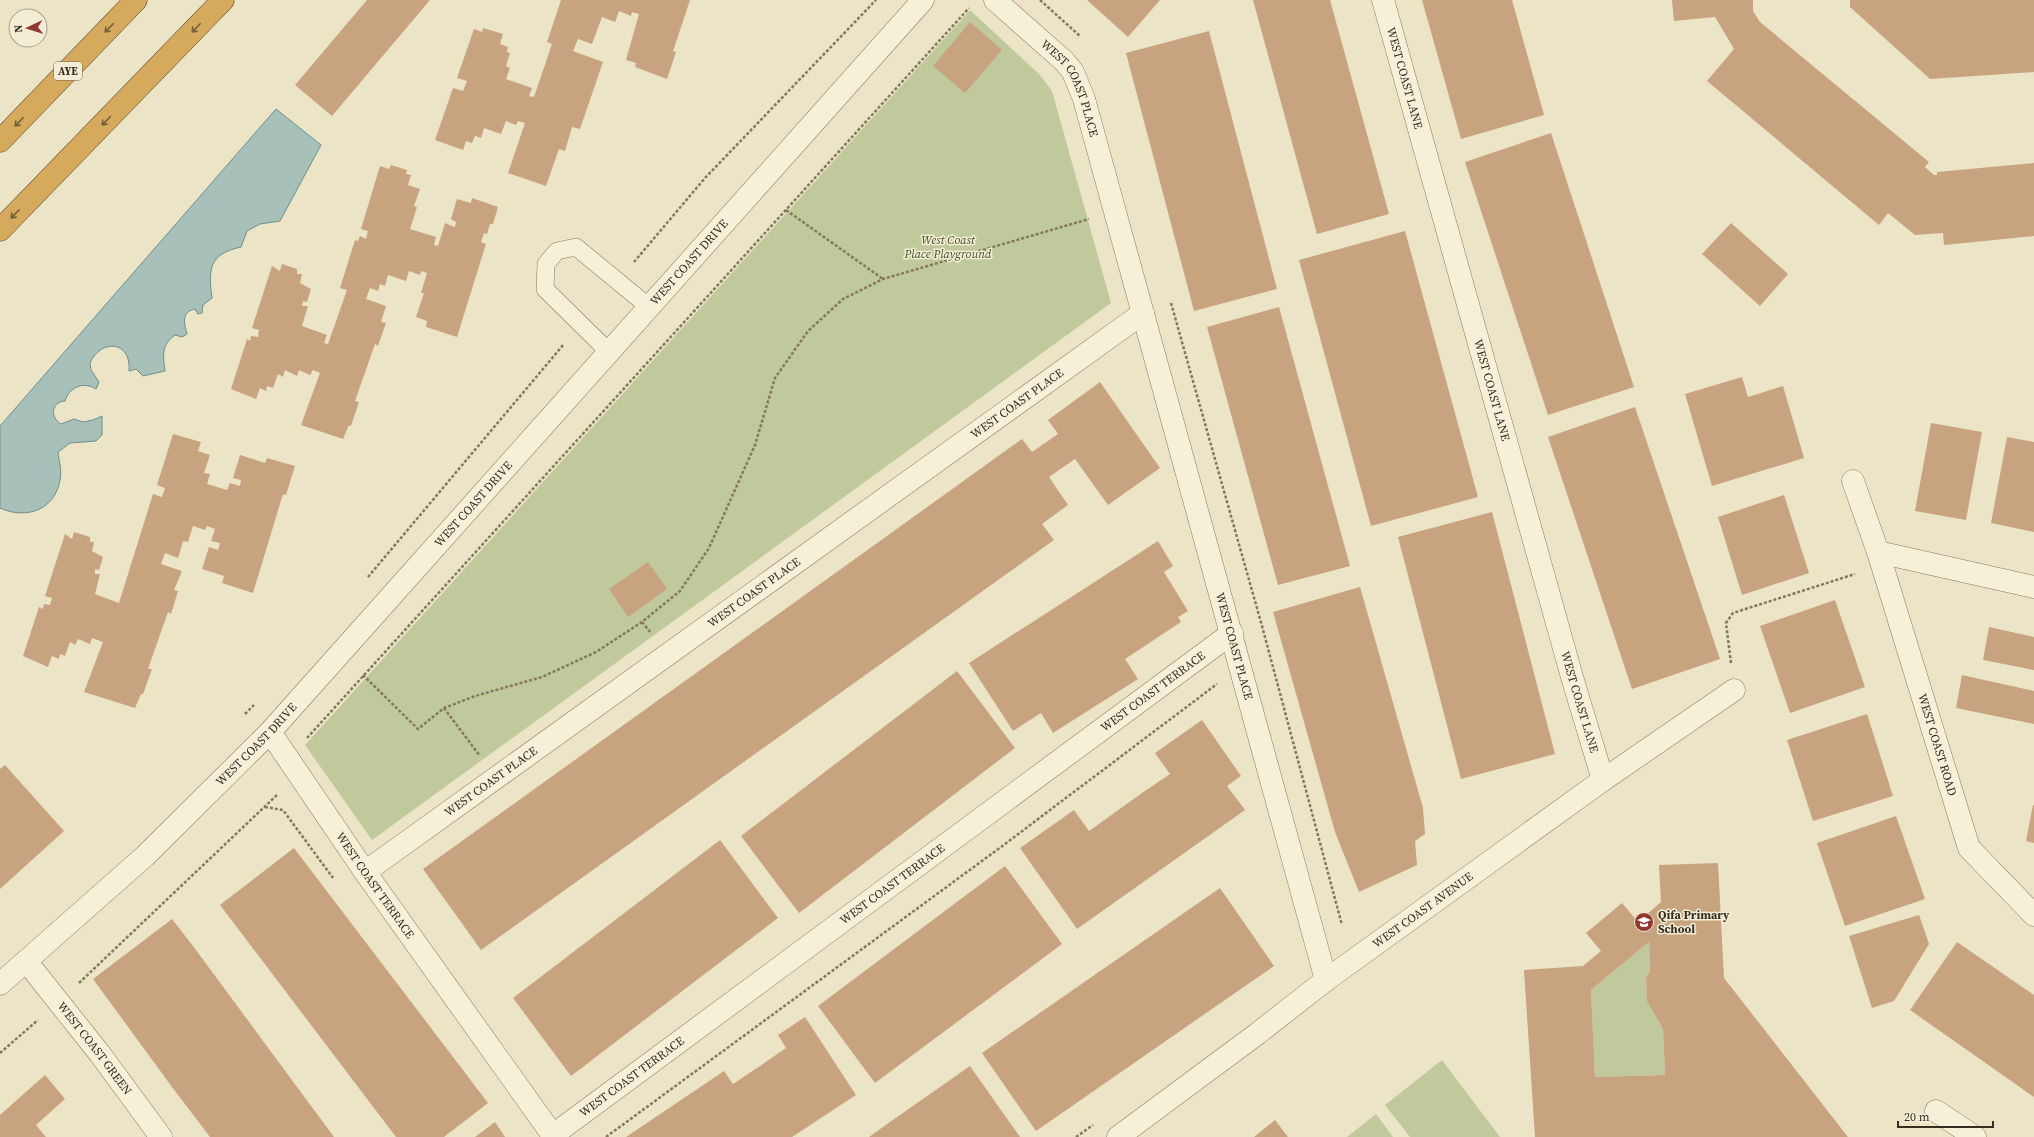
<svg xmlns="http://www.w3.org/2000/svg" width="2034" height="1137" font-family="'Source Serif 4',serif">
  <rect width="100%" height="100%" fill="#ece4c7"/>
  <path fill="#c0c99b" d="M970 10 1040 75 1052 91 1111 303 372 840 305 745Z
    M1649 942 1650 971 1646 978 1647 1000 1663 1029 1665 1075 1595 1077 1591 990Z
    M1442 1060 1500 1137H1410L1385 1105Z
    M1376 1114 1393 1137H1347Z"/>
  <path fill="#a8c0ba" stroke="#6f8e88" d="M276 109 321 145 280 221 260 224 247 231 241 247C209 254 208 269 212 298L203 305 202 313 198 314 195 309C181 312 184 323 187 334L182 337 175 335C161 345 163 356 165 371L143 376 136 369 129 371C132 341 101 338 90 363L91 370 99 382 96 389C84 381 69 387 65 401 51 402 50 418 61 424L74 419 83 422 93 420 102 416V435L96 441 70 443 58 452C59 461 62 471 60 480 55 510 26 520 0 508V426Z"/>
  <path fill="#c8a37f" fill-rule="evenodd" d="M367 0H430L332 116 295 85Z
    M561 0H690L673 51 676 52 667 79 635 67 636 63 626 60 639 14 632 12 631 16 619 11 615 22 602 17 592 44 578 39 573 51 603 62 580 129 572 127 565 151 559 149 546 186 508 173 525 123 518 121 516 125 506 121 501 134 484 128 481 138 475 136 472 143 466 141 463 150 435 140 453 88 463 91 467 81 457 78 474 29 482 32 483 28 503 34 500 44 508 47 507 52 510 53 506 66 510 68 506 79 532 88 529 96 534 97 552 44 547 42Z
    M1087 0H1160L1128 37Z
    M1253 0H1330L1389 214 1317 234Z
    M1422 0H1512L1544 115 1461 139Z
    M1672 0H1753V11L1760 22 1929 162 1925 167 1934 175H1937V172L2034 163V236L1944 245 1943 233 1915 235 1888 213 1879 225 1707 81 1734 49 1715 17 1674 21Z
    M1850 0H2034V72L1930 79 1850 7Z
    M970 22 1002 50 965 93 933 66Z
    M1209 31 1277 289 1194 311 1126 53Z
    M1551 133 1634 387 1548 415 1465 162Z
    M391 165 407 170 406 174 411 175 408 185 420 189 414 206 417 207 410 229 436 237 434 245 438 246 445 223 455 227 456 222 451 219 457 199 471 203 472 198 498 207 493 224H490L487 234 484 233 481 242 486 244 457 337 426 327 427 321 416 317 424 293H421L427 273 421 271 420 275 409 271 406 281 388 275 385 286 380 284 378 291 370 288 366 299 386 306 381 322 386 323 378 346 375 344 355 401 359 402 351 426 349 425 343 439 301 425 320 373 313 370 310 375 299 370 297 376 285 370 283 377 278 374 273 388 267 386 266 391 260 388 256 399 231 389 247 339 250 341 251 336 258 337 259 330 252 328 272 266 280 271 282 264 297 269V274H302L300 283 311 289 307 302 303 301 302 306H308L302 326 327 335 324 343 328 344 347 290 340 288 355 240 358 241 360 236 366 239 368 231 361 229 380 166 389 169Z
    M1731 223 1788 274 1760 306 1702 254Z
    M1405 231 1478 497 1371 526 1299 260Z
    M1279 307 1350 566 1278 585 1207 327Z
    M1742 377 1748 397 1783 386 1804 458 1712 486 1685 394Z
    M1100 382 1160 468 1108 505 1075 459 1049 477 1068 505 1042 524 1054 540 481 950 423 869 1022 439 1032 452 1058 434 1048 420Z
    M1635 407 1720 659 1632 689 1548 437Z
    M1931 423 1982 432 1966 520 1915 511Z
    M173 434 201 442 198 451 210 455 204 473 210 474 207 484 227 490 230 483 240 486 241 480 233 478 240 455 265 463 267 458 295 466 286 495 283 494 253 593 222 583 224 576 202 569 209 547 218 550 220 543 211 541 215 529 207 526 205 530 193 526 188 542 183 541 178 558 165 553 161 564 182 571 174 590 178 591 171 614 168 612 148 669H152L143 694H141L135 708 84 692 103 642 92 638 90 644 78 639 75 645 70 642 65 656 60 654 59 659 52 656 48 667 23 656 39 607 43 609 44 604 50 605 52 598 45 596 65 534 72 539 74 532 90 537V542H94L92 551 103 557 99 570 95 569V574H100L95 594 119 603 153 494 162 497 165 488 157 485Z
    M2007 437 2034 442V532L1991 523Z
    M1784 495 1809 573 1742 595 1718 517Z
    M1492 512 1555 754 1461 779 1398 537Z
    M1158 541 1173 566 1164 572 1188 611 1178 617 1181 622 1125 659 1138 679 1053 733 1041 713 1013 731 969 663Z
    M648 562 667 589 628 617 609 589Z
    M1360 587 1423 808 1425 834 1415 841 1417 865 1359 892 1335 832 1273 612Z
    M1835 600 1865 687 1790 713 1760 626Z
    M1989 627 2034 637V670L1983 660Z
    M957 671 1015 748 799 913 741 836Z
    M1962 675 2034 691V724L1956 708Z
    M1867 714 1893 796 1813 821 1787 740Z
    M1202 720 1241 776 1227 786 1245 810 1077 929 1020 848 1074 810 1089 831 1142 793 1170 774 1155 753Z
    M5 765 64 831 0 889V769Z
    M2033 805H2034V843L2026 841Z
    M1896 816 1925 899 1845 926 1817 843Z
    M720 840 778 918 571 1076 513 998Z
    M294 848 488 1103 444 1137H396L220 905Z
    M1718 863 1724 978 1848 1137H1535L1524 970 1583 966 1601 951 1586 933 1622 903 1638 922 1661 902 1659 865ZM1649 942 1650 971 1646 978 1647 1001 1663 1029 1665 1075 1595 1077 1591 990Z
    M1005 866 1062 944 875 1083 818 1006Z
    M1220 888 1274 966 1036 1131 982 1053Z
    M1919 915 1929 944 1894 1001 1872 1008 1849 936Z
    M172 919 193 946 334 1137H210L172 1087 93 979Z
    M1957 942 2034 995V1097L1910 1010Z
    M805 1017 856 1095 792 1137H626L724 1071 733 1084 760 1066 786 1048 778 1035Z
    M970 1066 1020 1137H869L890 1122Z
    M45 1075 65 1099 36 1125 46 1137H0V1115Z
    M1275 1120 1288 1137H1254Z
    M495 1122 505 1137H475Z"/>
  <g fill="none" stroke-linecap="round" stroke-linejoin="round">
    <g stroke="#86765d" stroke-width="18">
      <path id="lane" d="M609 352 545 289 546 264 557 251 576 247 649 307"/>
    </g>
    <g stroke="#86765d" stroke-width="23">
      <g id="street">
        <path id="s1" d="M995 0 1064 61 1073 72 1084 99 1326 980"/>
        <path id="s2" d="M1383 0 1572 677 1603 780"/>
        <path id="s3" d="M1853 481 1878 552 1969 848 2034 915"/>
        <path d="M1878 552 2034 587"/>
        <path id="s4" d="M270 732 365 872 554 1137"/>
        <path id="s5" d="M365 872 1143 313"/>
        <path id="s6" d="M26 961 100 1054 161 1137"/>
        <path id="s7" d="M0 984 145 856 270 732 923 0"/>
        <path d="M1936 1111 1975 1137"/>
        <path id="s8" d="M553 1135 1232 633"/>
        <path id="s9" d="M1118 1137 1257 1034 1326 980 1603 780 1734 690"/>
      </g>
    </g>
    <g stroke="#544431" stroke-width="23">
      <path id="highway" d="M0 141 136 0
        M0 230 223 0"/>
    </g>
    <path stroke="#86765d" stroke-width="2.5" stroke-dasharray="3 2" stroke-linecap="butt" d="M1040 0 1080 36
      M786 210 883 279
      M634 262 705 178 876 0
      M1171 303 1262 626 1342 925
      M368 577 564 344
      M642 622 651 633
      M1731 663 1726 623 1733 613 1855 574
      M363 675 418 729 444 708 475 696 542 677 596 652 642 622 680 591 709 548 755 445 775 378 808 331 843 299 883 279 1089 219
      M444 708 480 756
      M245 714 254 705
      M307 738 969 8
      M265 807 283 810 333 878
      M79 983 278 794
      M0 1053 38 1020
      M606 1137 1001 847 1217 684
      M1076 1137 1093 1125"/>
    <use href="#lane" stroke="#f7f0d9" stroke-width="17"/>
    <use href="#street" stroke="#f7f0d9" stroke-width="22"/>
    <use href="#highway" stroke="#d5aa5d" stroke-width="22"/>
  </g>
  <defs><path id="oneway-shaft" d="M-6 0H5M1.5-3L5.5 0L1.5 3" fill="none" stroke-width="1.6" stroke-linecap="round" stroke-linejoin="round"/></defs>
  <g stroke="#765f38">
    <use href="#oneway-shaft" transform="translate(109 28) rotate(134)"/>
    <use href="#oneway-shaft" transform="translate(196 28) rotate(134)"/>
    <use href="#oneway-shaft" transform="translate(106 121) rotate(134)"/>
    <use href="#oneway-shaft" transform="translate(19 122) rotate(134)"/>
    <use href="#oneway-shaft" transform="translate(15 214) rotate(134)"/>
  </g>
  <defs>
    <g id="school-disc" transform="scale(1)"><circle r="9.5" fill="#923731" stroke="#f4edd6"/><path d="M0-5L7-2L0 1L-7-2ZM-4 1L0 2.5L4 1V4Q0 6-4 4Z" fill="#fff"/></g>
  </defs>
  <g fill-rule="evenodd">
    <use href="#school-disc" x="1644" y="922"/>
  </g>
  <g text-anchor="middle" stroke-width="3" stroke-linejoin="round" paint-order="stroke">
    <rect fill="#f4edd6" stroke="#706757" stroke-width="1" x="54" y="62" width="28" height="18" rx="3"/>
    <g font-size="11" font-weight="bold" fill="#372d20">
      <text x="68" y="75">AYE</text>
    </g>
    <g font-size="12" fill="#372d20" stroke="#f4edd6">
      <text dy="4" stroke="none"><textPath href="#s2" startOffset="81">WEST COAST LANE</textPath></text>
      <text dy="4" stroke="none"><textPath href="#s1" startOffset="119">WEST COAST PLACE</textPath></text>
      <text dy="4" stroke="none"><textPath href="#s7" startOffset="999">WEST COAST DRIVE</textPath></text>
      <text dy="4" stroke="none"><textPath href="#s2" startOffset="405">WEST COAST LANE</textPath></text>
      <text dy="4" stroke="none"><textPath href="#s5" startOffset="803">WEST COAST PLACE</textPath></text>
      <text dy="4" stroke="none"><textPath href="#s7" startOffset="675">WEST COAST DRIVE</textPath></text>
      <text dy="4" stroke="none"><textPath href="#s5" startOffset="479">WEST COAST PLACE</textPath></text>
      <text dy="4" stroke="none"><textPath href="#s1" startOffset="703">WEST COAST PLACE</textPath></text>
      <text dy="4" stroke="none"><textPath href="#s8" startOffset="746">WEST COAST TERRACE</textPath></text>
      <text dy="4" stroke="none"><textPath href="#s2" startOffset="729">WEST COAST LANE</textPath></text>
      <text dy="4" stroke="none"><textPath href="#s7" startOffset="351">WEST COAST DRIVE</textPath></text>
      <text dy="4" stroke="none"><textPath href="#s3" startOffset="277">WEST COAST ROAD</textPath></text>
      <text dy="4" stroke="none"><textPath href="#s5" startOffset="155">WEST COAST PLACE</textPath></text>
      <text dy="4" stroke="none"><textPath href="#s8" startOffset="422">WEST COAST TERRACE</textPath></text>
      <text dy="4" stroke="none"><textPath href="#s4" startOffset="186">WEST COAST TERRACE</textPath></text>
      <text dy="4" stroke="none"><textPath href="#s9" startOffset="380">WEST COAST AVENUE</textPath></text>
      <text dy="4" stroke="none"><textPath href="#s6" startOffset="111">WEST COAST GREEN</textPath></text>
      <text dy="4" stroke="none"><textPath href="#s8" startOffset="98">WEST COAST TERRACE</textPath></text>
    </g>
    <g font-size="12" font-style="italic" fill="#455328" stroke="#f4edd6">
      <text x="948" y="244">West Coast<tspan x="948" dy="14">Place Playground</tspan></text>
    </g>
    <g font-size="12" font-weight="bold" fill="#372d20" stroke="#f4edd6" text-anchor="start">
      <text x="1658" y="919">Qifa Primary<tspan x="1658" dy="14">School</tspan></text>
    </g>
  </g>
  <g transform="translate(28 28) rotate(266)"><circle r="19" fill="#f4edd6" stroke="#a8a08d"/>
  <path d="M0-3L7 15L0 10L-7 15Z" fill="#923731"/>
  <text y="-6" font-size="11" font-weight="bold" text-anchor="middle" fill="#372d20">N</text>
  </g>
  <path d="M1898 1121v6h95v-6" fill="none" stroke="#372d20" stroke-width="2"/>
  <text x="1904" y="1121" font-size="12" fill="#372d20" stroke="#f4edd6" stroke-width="3" paint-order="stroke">20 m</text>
</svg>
